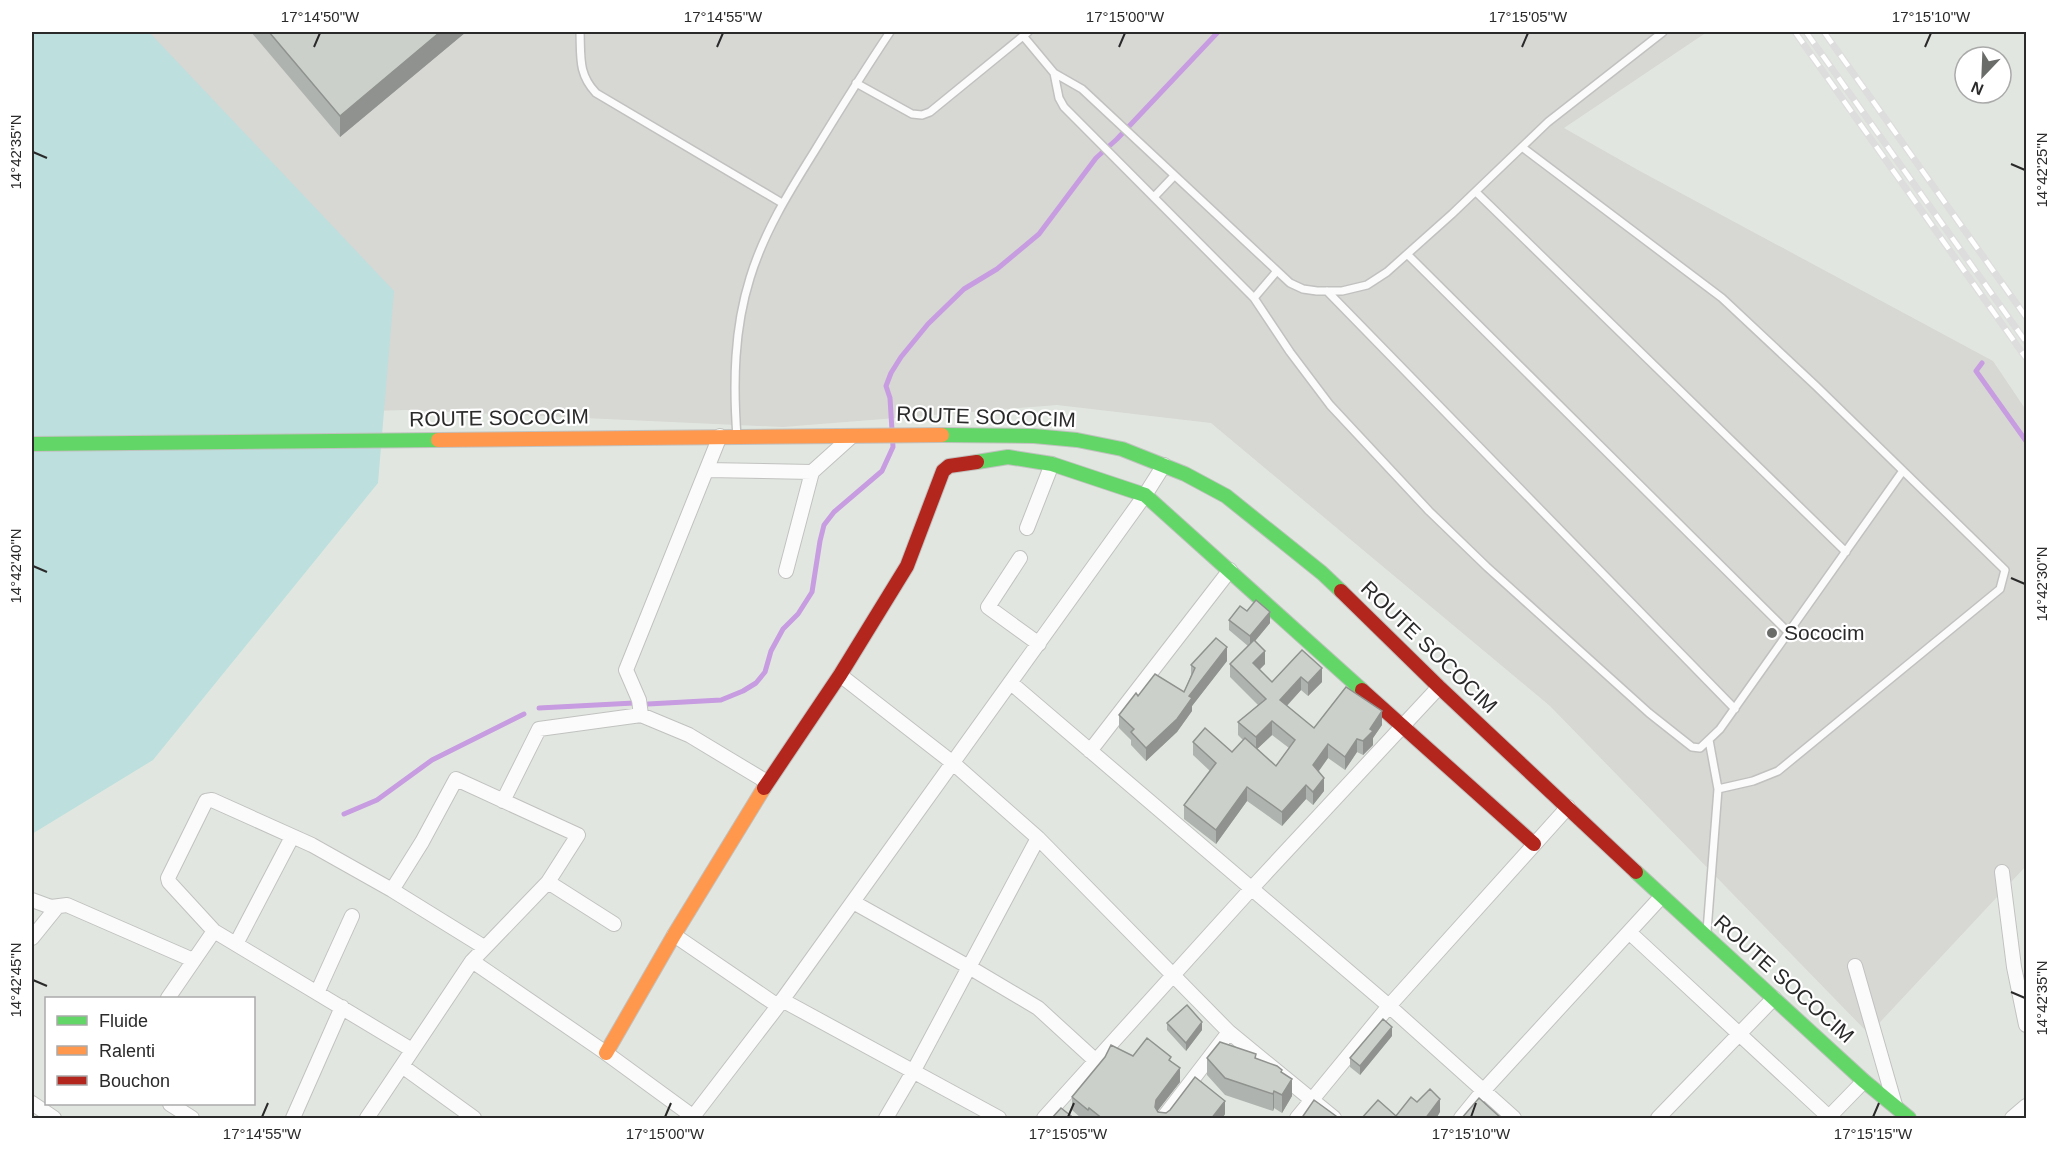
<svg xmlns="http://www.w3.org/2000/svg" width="2058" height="1150" font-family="Helvetica,sans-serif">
  <rect width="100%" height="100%" fill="#e1e7e0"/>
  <path fill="#d7d7d4" d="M32 32H1707L1564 128 1638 170 1993 361 2026 410V866L1869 1034 1550 706 1211 423 1057 405 783 427 406 410 32 421Z"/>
  <path fill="#bddfdd" d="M32 32H149L394 291 378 483 153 760 32 834Z"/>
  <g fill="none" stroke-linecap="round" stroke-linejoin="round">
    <path stroke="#c79ce0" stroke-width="5" d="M1982 363 1976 371 2026 441
      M648 704 721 700 743 691 756 683 765 672 771 651 783 629 798 614 812 592 820 541 824 525 834 512 882 471 893 447 890 398 886 386 891 373 901 357 928 324 964 289 997 269 1039 234 1096 158 1117 139 1218 32
      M539 708 634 703
      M344 814 377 800 432 760 524 714"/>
    <g stroke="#c1c2c0" stroke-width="10">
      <path id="lane" d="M580 32C581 57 578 74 596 93L782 203
        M1024 37 1054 73 1082 89 1290 283 1303 289 1317 291H1342L1367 285 1387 272 1452 214 1548 122 1663 32
        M1054 73 1059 98 1064 107 1254 298 1290 352 1330 405 1429 511 1487 567 1649 713 1692 747 1700 748 1720 729 1902 472
        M856 83 912 114 922 115 930 112 1028 32
        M1522 147 1722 298 1816 386 2005 570 2000 589 1778 771 1753 781 1718 789
        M1476 192 1846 552
        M1154 197 1174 176
        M1408 255 1789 633
        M1327 291 1735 709
        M1254 298 1277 271
        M737 437C733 383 734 329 750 278 764 232 789 192 814 152 839 111 864 71 890 32
        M1707 931 1718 789 1709 740"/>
    </g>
    <g stroke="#c1c2c0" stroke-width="16">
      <path id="street" d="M707 470 812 472
        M1027 528 1052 464
        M1020 558 988 607 1039 644
        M786 571 812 472 852 436
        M840 675 953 763 1038 838 1229 1032 1334 1118
        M1011 683 1389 1006 1514 1118
        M641 715 639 700 626 670 720 436
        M1090 751 1230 570
        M503 801 539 729 641 715 689 735 767 782
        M2002 872 2014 967 2026 1025
        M548 882 614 924
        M32 900 51 907 67 905 193 960
        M853 902 969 967 1038 1008 1096 1061
        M1629 932 1830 1118
        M674 935 778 1006
        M32 938 57 907
        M236 944 292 837
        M472 961 606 1053 695 1118
        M1855 966 1895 1105
        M317 993 352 916
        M168 998 214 931
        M782 1000 999 1118
        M412 1050 214 931 169 882 168 878 206 801 212 800 312 845 392 890 484 947
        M402 1066 474 1118
        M32 1103 54 1118
        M170 1104 192 1118
        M293 1118 342 1007
        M367 1118 472 961 548 882 578 835 456 779 422 842 392 890
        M692 1118 778 1006 1145 495 1164 465
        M886 1118 913 1072 1038 838
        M1044 1118 1251 889 1439 687
        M1163 1118 1229 1032
        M1297 1118 1389 1006 1568 807
        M1461 1118 1483 1091 1662 896
        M1658 1118 1774 998
        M1828 1118 1864 1081
        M2012 1118 2026 1106"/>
    </g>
    <g stroke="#c1c2c0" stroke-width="16">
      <path id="fast" d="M942 435 1034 436 1077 440 1122 449 1185 474 1226 496 1322 573 1341 591
        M32 444 438 440
        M977 462 1008 457 1052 464 1145 495 1362 690
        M1636 872 1864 1081 1909 1118"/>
    </g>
    <g stroke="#c1c2c0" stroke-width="16">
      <path id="slow" d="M438 440 942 435
        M606 1053 674 935 764 788"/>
    </g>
    <g stroke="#c1c2c0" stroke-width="16">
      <path id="jam" d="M1341 591 1439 687 1636 872
        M1362 690 1534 844
        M764 788 840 675 907 566 943 471 949 466 977 462"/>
    </g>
    <use href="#lane" stroke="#fafbfa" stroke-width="7"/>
    <use href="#street" stroke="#fafbfa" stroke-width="14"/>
    <use href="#fast" stroke="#63d668" stroke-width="14"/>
    <use href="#slow" stroke="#ff974d" stroke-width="14"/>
    <use href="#jam" stroke="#b3261e" stroke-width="14"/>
    <g stroke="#dedddd" stroke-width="7">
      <path id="rail" d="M1795 32 2026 358
        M1806 32 2026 342
        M1824 32 2026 317"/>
    </g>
    <use href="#rail" stroke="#fff" stroke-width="4.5" stroke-dasharray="14" stroke-linecap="butt"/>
  </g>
  <path fill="#afb3af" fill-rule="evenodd" d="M251 32H466L340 137Z
    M1247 611 1270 623 1255 641 1265 664 1259 670 1272 682 1302 650 1322 682 1308 696 1301 690 1287 706 1314 728 1382 725 1373 738V745L1363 755 1357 752 1345 770 1328 758 1319 771 1324 791 1313 805 1306 799 1282 826 1247 801 1216 844 1184 819V805L1210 771 1193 755V742L1232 752 1243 740 1238 735V722L1258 705 1230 677V664L1248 646 1229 630V620ZM1272 735 1289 748 1276 766 1257 749Z
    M1227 661 1192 706V711L1177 732 1146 761 1131 745V740L1119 728V715L1184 692 1191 675V665Z
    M1167 1023 1202 1030 1186 1051 1167 1030Z
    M1392 1036 1360 1075 1350 1067V1058Z
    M1133 1056 1171 1061 1180 1082 1157 1111 1158 1112 1225 1114 1222 1119H1082L1072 1110V1097Z
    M1207 1058 1256 1059 1282 1073 1292 1096 1282 1113 1274 1108 1273 1111 1225 1095 1207 1075Z"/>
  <path fill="#8f928e" d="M440 32H466L340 137V116Z
    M1270 612V623L1250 647V636Z
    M1227 647V661L1192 706V711L1177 732 1146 761V748Z
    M1265 651V664L1253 676V663Z
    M1322 668V682L1308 696V683Z
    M1301 677V690L1280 713V700Z
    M1382 711V725L1373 738V745L1363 755V741L1370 729Z
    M1272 721V735L1256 750V737Z
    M1357 739V752L1345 770V757Z
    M1328 744V758L1313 779V765Z
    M1324 778V791L1313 805V792Z
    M1306 785V799L1282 826V812Z
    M1247 787V801L1216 844V830Z
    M1202 1022V1030L1186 1051V1043Z
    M1392 1027V1036L1360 1075V1066Z
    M1180 1068V1082L1156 1113 1155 1107 1156 1100Z
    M1292 1079V1096L1282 1113V1095Z
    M1274 1091V1108L1273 1111V1094Z
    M1440 1099V1112L1436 1119H1425Z
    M1225 1101V1114L1222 1119H1211Z"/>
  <path fill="#ccd0cb" stroke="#8f928e" stroke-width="1.5" d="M269 32H440L340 116Z
    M1256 600 1270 612 1250 636 1229 620 1240 606 1247 611Z
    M1216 638 1227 647 1189 696 1192 698 1177 719 1146 748 1131 732 1134 729 1119 715 1136 693 1138 696 1155 674 1184 692 1195 668 1191 665Z
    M1254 640 1265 651 1253 663 1272 682 1302 650 1322 668 1308 683 1301 677 1280 700 1314 728 1346 687 1382 711 1370 729 1373 731 1363 741 1357 739 1345 757 1328 744 1313 765 1324 778 1313 792 1306 785 1282 812 1247 787 1216 830 1184 805 1216 763 1193 742 1205 728 1232 752 1245 738 1276 766 1295 740 1272 721 1256 737 1238 722 1266 699 1230 664Z
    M1187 1005 1202 1022 1186 1043 1167 1023Z
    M1383 1019 1392 1027 1360 1066 1350 1058Z
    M1147 1038 1171 1057 1169 1060 1180 1068 1156 1100 1155 1107 1158 1112 1166 1113 1170 1110 1195 1077 1225 1101 1211 1119H1103L1089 1108 1088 1110 1072 1097 1105 1057 1111 1045 1133 1056Z
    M1220 1042 1256 1054 1255 1058 1277 1066 1282 1070 1281 1072 1292 1079 1282 1095 1274 1091 1273 1094 1225 1078 1207 1058Z
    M1430 1089 1440 1099 1425 1119H1361L1378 1100 1396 1116 1411 1097 1417 1102Z
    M1479 1098 1502 1119H1461Z
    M1314 1100 1340 1119H1301Z
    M1061 1108 1071 1116 1069 1119H1051Z"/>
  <path fill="none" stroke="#2a2a2a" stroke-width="2" d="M314 47 320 33M717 47 723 33M1119 47 1125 33M1522 47 1528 33M1925 47 1931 33M33 152 47 158M2011 164 2025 170M33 566 47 572M2011 578 2025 584M33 980 47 986M2011 992 2025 998M262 1117 268 1103M665 1117 671 1103M1068 1117 1074 1103M1471 1117 1476 1103M1873 1117 1879 1103"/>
  <circle fill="#6a6c6a" stroke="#fff" stroke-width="2" cx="1772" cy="633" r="6"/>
  <g text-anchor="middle" stroke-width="4.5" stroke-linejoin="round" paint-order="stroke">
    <g font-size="21" fill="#2a2a2a" stroke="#fff">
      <text transform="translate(986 417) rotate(2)" y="7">ROUTE SOCOCIM</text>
      <text transform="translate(499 418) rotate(-1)" y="7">ROUTE SOCOCIM</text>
      <text transform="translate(1429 647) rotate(44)" y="7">ROUTE SOCOCIM</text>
      <text transform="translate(1784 979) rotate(42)" y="7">ROUTE SOCOCIM</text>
    </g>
    <g font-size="21" fill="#2a2a2a" stroke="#fff" text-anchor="start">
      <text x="1784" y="640">Sococim</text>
    </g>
  </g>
  <rect width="2058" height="1150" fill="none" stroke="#ffffff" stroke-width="66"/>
  <rect x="45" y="997" width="210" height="108" fill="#ffffff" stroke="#aaaaaa" stroke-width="1.5"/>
  <rect x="57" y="1016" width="30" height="9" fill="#63d668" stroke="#aaaaaa" stroke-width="1.5"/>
  <text x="99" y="1027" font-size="18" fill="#2a2a2a">Fluide</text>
  <rect x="57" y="1046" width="30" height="9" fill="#ff974d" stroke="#aaaaaa" stroke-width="1.5"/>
  <text x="99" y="1057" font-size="18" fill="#2a2a2a">Ralenti</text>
  <rect x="57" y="1076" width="30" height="9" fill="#b3261e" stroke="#aaaaaa" stroke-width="1.5"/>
  <text x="99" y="1087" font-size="18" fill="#2a2a2a">Bouchon</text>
  <g transform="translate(1983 75) rotate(203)"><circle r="28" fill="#ffffff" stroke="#aaaaaa" stroke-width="1.5"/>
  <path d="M0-4.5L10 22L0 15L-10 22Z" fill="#6a6c6a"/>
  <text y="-9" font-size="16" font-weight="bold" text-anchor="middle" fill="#2a2a2a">N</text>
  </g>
  <rect x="33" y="33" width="1992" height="1084" fill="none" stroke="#2a2a2a" stroke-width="2"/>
  <g font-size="15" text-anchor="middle" fill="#2a2a2a">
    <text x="320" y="22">17°14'50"W</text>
    <text x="723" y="22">17°14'55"W</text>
    <text x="1125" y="22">17°15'00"W</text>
    <text x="1528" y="22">17°15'05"W</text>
    <text x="1931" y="22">17°15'10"W</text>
    <text transform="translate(16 152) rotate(-90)" y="5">14°42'35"N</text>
    <text transform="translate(2042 170) rotate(-90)" y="5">14°42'25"N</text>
    <text transform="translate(16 566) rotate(-90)" y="5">14°42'40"N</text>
    <text transform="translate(2042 584) rotate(-90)" y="5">14°42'30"N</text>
    <text transform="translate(16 980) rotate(-90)" y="5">14°42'45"N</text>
    <text transform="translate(2042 998) rotate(-90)" y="5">14°42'35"N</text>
    <text x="262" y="1139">17°14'55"W</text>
    <text x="665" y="1139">17°15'00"W</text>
    <text x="1068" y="1139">17°15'05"W</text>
    <text x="1471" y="1139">17°15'10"W</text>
    <text x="1873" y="1139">17°15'15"W</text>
  </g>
</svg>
